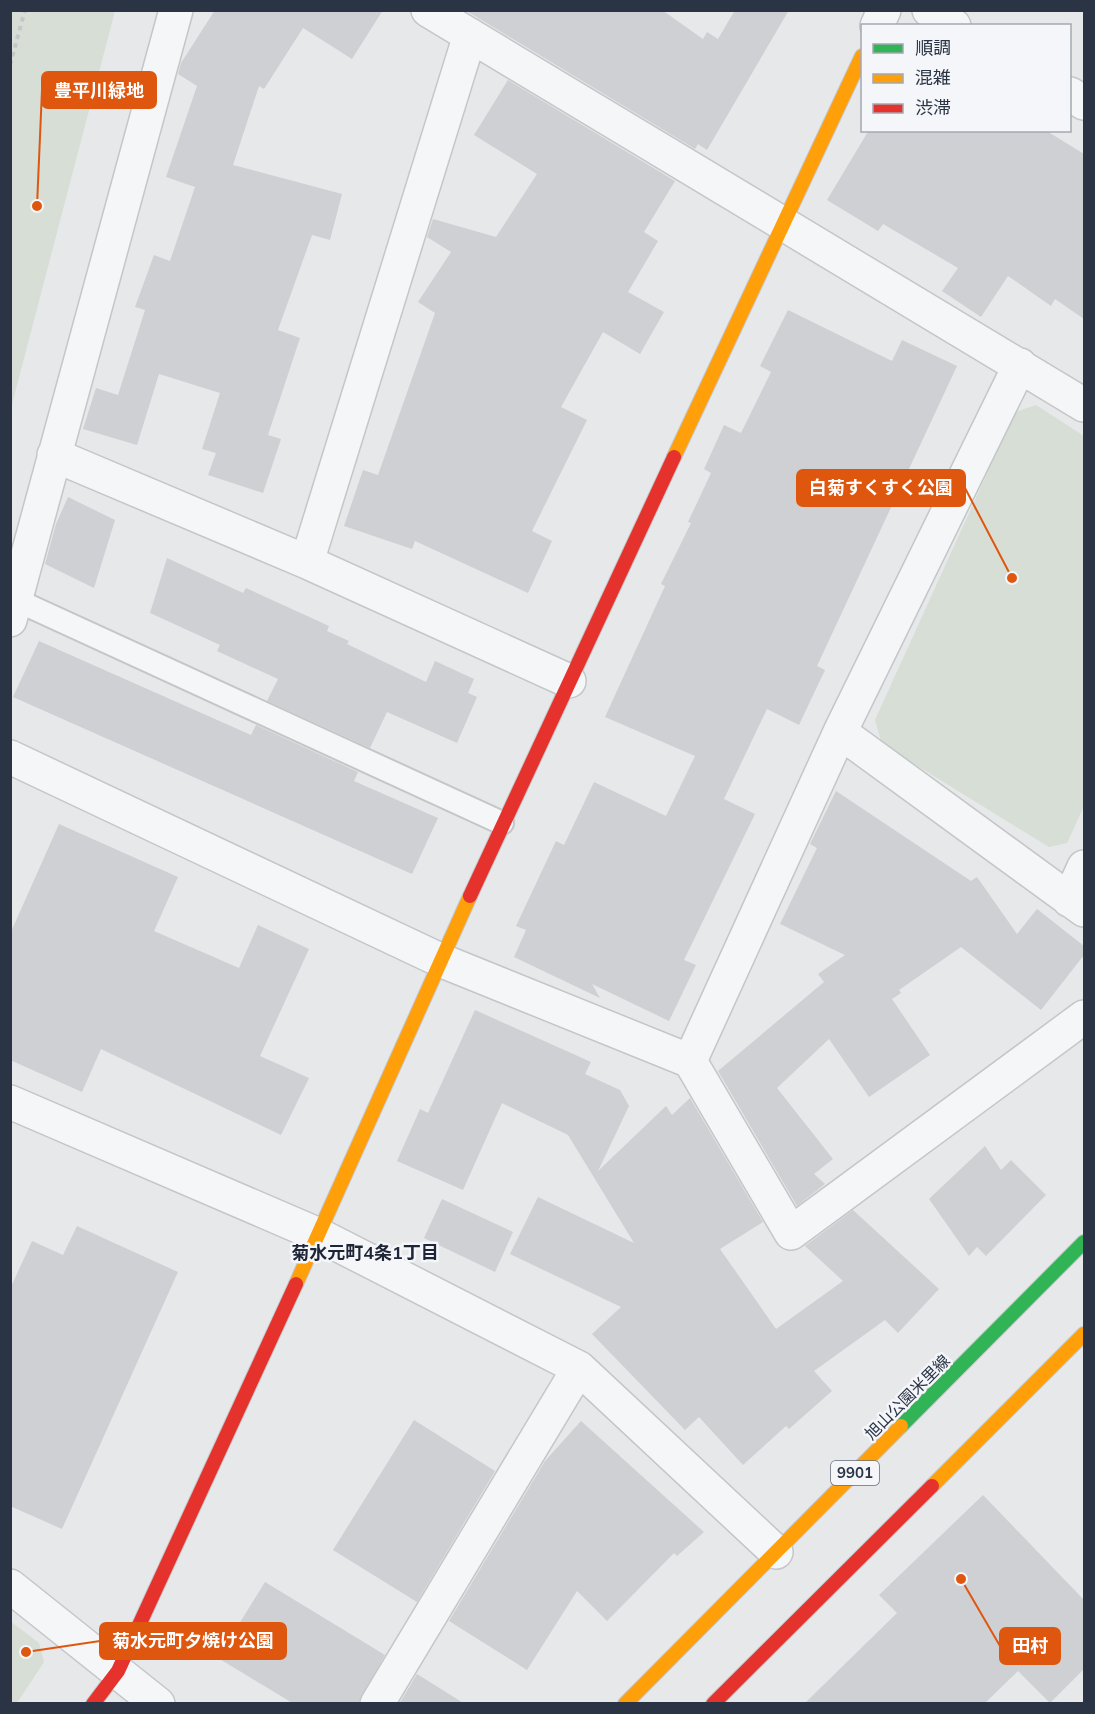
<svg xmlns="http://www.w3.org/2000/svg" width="1095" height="1714" font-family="Mulish,'Noto Sans JP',sans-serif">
  <rect width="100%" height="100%" fill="#e6e8ea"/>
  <path fill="#d6ded6" d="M11 10 115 11 11 408 10 11Z
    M1036 405 1084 436V806L1067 843 1049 847 882 744 875 720 1015 412Z
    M10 1621 39 1643 44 1662 17 1703H11Z"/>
  <path fill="#ced0d3" d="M215 10H383L352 59 303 28 264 89 259 86 233 165 342 194 330 240 312 235 278 330 300 338 268 435 281 439 263 493 208 475 216 453 202 449 220 393 159 374 137 445 83 429 96 388 118 395 145 310 135 307 154 255 170 261 195 187 166 177 197 86 178 74 181 63Z
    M465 10H662L703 39 707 32 718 39 735 10H789L707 150 698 144 695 149Z
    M508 80 675 181 644 232 658 241 628 292 664 312 640 354 603 332 561 407 587 420 532 531 552 541 528 593 415 541 412 549 344 526 363 470 378 475 435 313 418 302 451 252 427 237 433 219 496 237 537 174 474 135Z
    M869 130H1045L1084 154V319L1055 299 1051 306 1008 276 981 317 942 291 958 268 883 224 878 231 827 200Z
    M788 310 892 361 902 340 957 366 817 666 825 670 799 725 767 709 724 799 755 814 684 960 696 965 669 1021 592 984 600 998 514 957 526 930 516 926 556 841 564 845 594 782 666 816 695 756 605 717 665 586 661 584 691 523 688 522 711 473 704 469 724 425 741 433 771 372 760 366Z
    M68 497 115 520 94 588 45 564 56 524Z
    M167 558 243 593 246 588 329 626 327 631 349 641 347 644 426 682 435 661 474 679 468 693 477 697 457 743 387 712 370 748 267 701 278 679 217 651 220 645 150 613Z
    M39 641 251 735 256 725 358 772 354 781 438 818 412 874 13 697Z
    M836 791 971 881 977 877 1017 934 1037 909 1084 946V955L1041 1010 961 947 899 990 901 993 892 999 930 1055 869 1097 829 1039 777 1088 833 1159 814 1174 825 1184 797 1206 718 1071 824 982 818 974 845 955 780 924 817 848 810 844Z
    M59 824 178 877 154 931 239 968 258 925 309 949 260 1056 309 1078 281 1135 101 1049 82 1092 10 1060V934Z
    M475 1010 591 1062 585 1074 620 1090 629 1106 598 1171 666 1106 672 1115 690 1098 763 1222 720 1249 776 1329 843 1281 805 1246 853 1210 939 1289 898 1333 885 1320 814 1371 832 1391 789 1429 786 1426 743 1465 699 1417 685 1430 592 1334 621 1307 510 1254 538 1197 634 1243 568 1135 502 1103 463 1190 397 1161 420 1109 428 1113Z
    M985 1146 1001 1170 1011 1160 1046 1195 986 1256 977 1247 969 1256 929 1199Z
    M442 1199 513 1232 495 1272 424 1238Z
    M77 1226 178 1272 62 1529 10 1506V1289L32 1241 63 1255Z
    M414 1420 495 1471 417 1602 333 1550Z
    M581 1421 704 1532 677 1556 674 1553 607 1621 577 1591 527 1670 449 1621 545 1461Z
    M983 1495 1084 1600V1669L1050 1703 1018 1671 984 1704H804L897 1613 879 1595Z
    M265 1582 385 1655 358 1704H294L218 1658Z
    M417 1674 465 1704H399Z"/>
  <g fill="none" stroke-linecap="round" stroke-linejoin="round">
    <g stroke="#c4c6c8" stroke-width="26">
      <path id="lane" d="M16 600 502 823"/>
    </g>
    <g stroke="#c4c6c8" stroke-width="36">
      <path id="street" d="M428 10 1084 405
        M929 10 954 26
        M877 26 884 10
        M1070 94 1084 103
        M54 455 307 562 569 681
        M307 562 470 35
        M10 620 176 10
        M840 732 1084 910
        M10 757 440 960 690 1061 840 732 1020 365
        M1069 900 1084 867
        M690 1061 791 1233 1084 1017
        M10 1102 319 1235 579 1368 776 1552
        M10 1586 158 1704
        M377 1704 579 1368"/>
    </g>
    <g stroke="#c4c6c8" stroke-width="16">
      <path id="fast" d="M901 1426 1084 1242"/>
    </g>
    <g stroke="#c4c6c8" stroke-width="16">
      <path id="slow" d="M674 457 862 56
        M296 1284 470 896
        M932 1486 1084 1334
        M625 1704 901 1426"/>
    </g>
    <g stroke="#c4c6c8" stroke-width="16">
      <path id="jam" d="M470 896 674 457
        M93 1704 118 1671 296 1284
        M713 1704 932 1486"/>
    </g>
    <path stroke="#c5c6ca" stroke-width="4" stroke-dasharray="4.5 4.5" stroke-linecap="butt" d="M10 65 25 10"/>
    <use href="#lane" stroke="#f5f6f7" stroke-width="22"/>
    <use href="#street" stroke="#f5f6f7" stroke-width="33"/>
    <use href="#fast" stroke="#30b455" stroke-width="14"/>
    <use href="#slow" stroke="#ff9f0a" stroke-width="14"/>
    <use href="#jam" stroke="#e5322d" stroke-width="14"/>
  </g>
  <g text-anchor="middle" stroke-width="5" stroke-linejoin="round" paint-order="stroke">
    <rect fill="#f4f6f9" stroke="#676e7b" stroke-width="1.5" x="831" y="1461" width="48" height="24" rx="4.5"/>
    <g font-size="15" font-weight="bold" fill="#2b3445">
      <text x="855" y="1478">9901</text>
    </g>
    <g font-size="16" fill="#2b3445" stroke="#f4f6f9">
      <text transform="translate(907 1397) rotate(-45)" y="6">旭山公園米里線</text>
    </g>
    <g font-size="18" font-weight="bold" fill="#1d2536" stroke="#f4f6f9">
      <text x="365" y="1259">菊水元町4条1丁目</text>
    </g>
  </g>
  <path fill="none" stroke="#df570f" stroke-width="2" d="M37 206L42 90M1012 578L965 488M26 1652L100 1641M961 1579L1000 1646"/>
  <g fill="#df570f" stroke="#f4f6f9" stroke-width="2">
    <circle cx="37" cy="206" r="6"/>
    <circle cx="1012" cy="578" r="6"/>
    <circle cx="26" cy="1652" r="6"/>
    <circle cx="961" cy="1579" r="6"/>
  </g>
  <g fill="#df570f" stroke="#df570f" stroke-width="2">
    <rect x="42" y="72" width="114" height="36" rx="6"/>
    <rect x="797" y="470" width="168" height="36" rx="6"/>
    <rect x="100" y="1623" width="186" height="36" rx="6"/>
    <rect x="1000" y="1628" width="60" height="36" rx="6"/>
  </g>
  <g font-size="18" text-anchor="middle" font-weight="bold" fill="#fff">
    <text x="99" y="97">豊平川緑地</text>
    <text x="881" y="494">白菊すくすく公園</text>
    <text x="193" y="1647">菊水元町夕焼け公園</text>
    <text x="1030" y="1652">田村</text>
  </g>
  <rect width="1095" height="1714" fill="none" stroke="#2b3445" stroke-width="24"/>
  <rect x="861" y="24" width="210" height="108" fill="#f4f6f9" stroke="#a4a8b1" stroke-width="1.5"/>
  <rect x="873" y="44" width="30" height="9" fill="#30b455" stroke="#a4a8b1" stroke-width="1.5"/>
  <text x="915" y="54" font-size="18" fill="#2b3445">順調</text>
  <rect x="873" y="74" width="30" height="9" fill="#ff9f0a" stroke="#a4a8b1" stroke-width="1.5"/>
  <text x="915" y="84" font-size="18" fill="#2b3445">混雑</text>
  <rect x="873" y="104" width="30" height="9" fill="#e5322d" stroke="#a4a8b1" stroke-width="1.5"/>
  <text x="915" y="114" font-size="18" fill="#2b3445">渋滞</text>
</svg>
